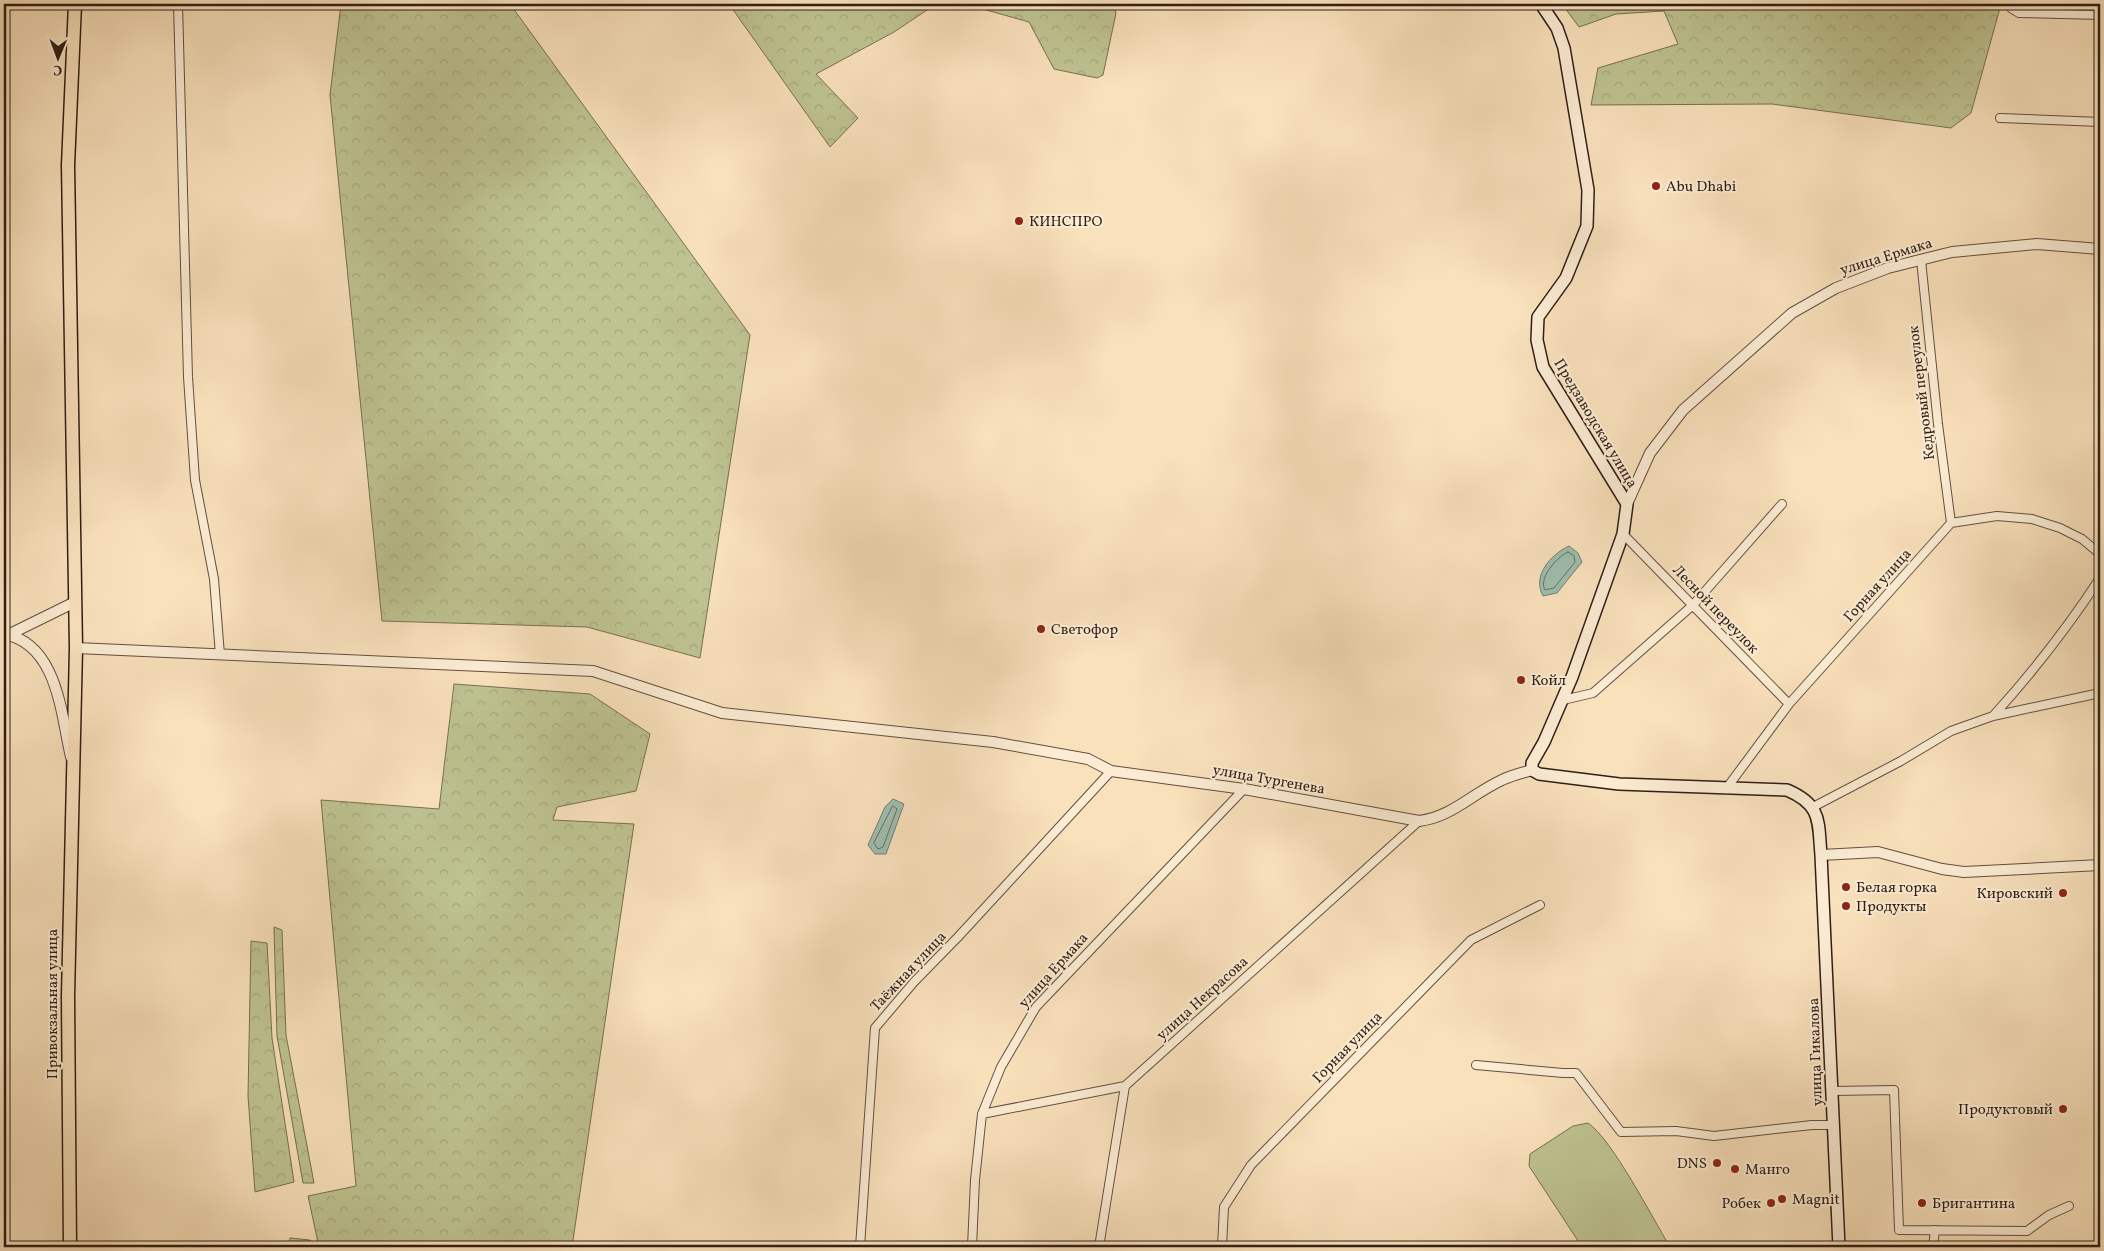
<svg xmlns="http://www.w3.org/2000/svg" width="2104" height="1251" font-family="Vollkorn,serif">
  <defs>
    <pattern id="forest-crowns" width="20" height="18" patternUnits="userSpaceOnUse" patternTransform="scale(1.25)"><rect width="20" height="18" fill="#bec391"/><path d="M2 6a3 3 0 1 1 6 0M12 15a3 3 0 1 1 6 0" fill="none" stroke="#a4a77c"/></pattern>
  </defs>
  <rect width="100%" height="100%" fill="#f9e1bc"/>
  <filter id="stains"><feTurbulence type="fractalNoise" baseFrequency=".004" numOctaves="4"/><feColorMatrix values="0 0 0 0 .2 0 0 0 0 .09 0 0 0 0 .02 0 0 0 .5 -.17"/></filter>
  <radialGradient id="worn" r=".72"><stop offset=".6" stop-color="#630" stop-opacity="0"/><stop offset="1" stop-color="#630" stop-opacity=".3"/></radialGradient>
  <path fill="url(#forest-crowns)" stroke="#777054" d="M341 4H510L750 335 700 658 587 627 382 621 330 95Z
    M729 4H936L894 32 816 74 858 118 830 147Z
    M965 4H1113L1116 13 1103 75 1097 78 1054 69 1029 22Z
    M1562 4H2001L1971 113 1951 128 1772 104 1591 105 1598 68 1678 44 1664 11 1616 14 1579 27Z
    M454 684 590 694 650 734 636 791 557 807 553 820 634 824 572 1247H319L308 1196 356 1186 321 800 439 809Z
    M274 927 282 930 286 1035 314 1183H303L277 1036Z
    M251 941 267 943 272 1038 294 1182 255 1192 248 1096Z
    M290 1238 310 1240 311 1247H288Z"/>
  <path fill="#bec391" stroke="#777054" d="M1588 1123C1612 1139 1653 1219 1670 1247H1582L1529 1166 1530 1154 1573 1126Z"/>
  <path fill="#9ebeae" stroke="#727e72" d="M1569 546 1578 553 1582 562 1557 593 1543 596C1532 576 1550 555 1569 546Z
    M893 799 904 804 886 854H875L868 845 885 807Z"/>
  <g fill="none" stroke-linecap="round" stroke-linejoin="round">
    <path stroke="#676e62" stroke-width="1" d="M1568 552 1574 556 1575 562 1554 588 1545 590C1538 578 1557 557 1568 552Z
      M893 806 897 809 883 847 878 849 874 843Z"/>
    <g stroke="#624f40" stroke-width="10">
      <path id="minor" d="M178 4 188 377 195 480 214 579 220 655
        M2011 8 2019 13 2100 15
        M2000 118 2100 122
        M1921 260 1938 424 1951 523
        M1623 534 1789 704
        M1563 700 1593 693 1693 605 1782 504
        M1993 716C2033 672 2068 627 2100 578
        M1726 789 1789 704 1951 523 1997 516 2032 519 2060 528 2082 539 2100 554
        M1813 807 1901 761 1951 731 1993 716 2100 693
        M1476 1065 1563 1073H1576L1621 1132 1676 1131 1714 1136 1812 1125H1833
        M1832 1091 1894 1090 1899 1230 2027 1231 2049 1215 2069 1206
        M982 1114 1125 1086
        M860 1247 875 1028 914 982 958 937 1111 771
        M972 1247 975 1180 982 1114 1001 1067 1036 1007 1244 789
        M1099 1247 1125 1086 1419 821
        M1222 1247 1224 1207 1251 1165 1471 940 1540 905
        M1933 1247 1935 1230"/>
    </g>
    <g stroke="#624f40" stroke-width="12">
      <path id="tertiary" d="M1627 504 1650 453 1683 410 1792 313 1836 288 1888 268 1952 252 2037 244 2100 249
        M4 634C58 644 61 715 71 757
        M8 635 75 602
        M76 648 593 671 722 713 993 742 1088 759 1111 771 1244 789 1419 821C1452 817 1473 793 1502 780 1512 775 1522 773 1532 770
        M1821 855 1878 852 1942 869 1964 872 2100 865"/>
    </g>
    <g stroke="#301e17" stroke-width="14">
      <path id="secondary" d="M1541 4 1557 28 1564 48 1588 190 1587 226 1566 278 1538 317 1537 340 1543 367 1627 504 1623 534 1572 677 1544 742 1532 763V770L1539 774 1619 784 1787 790C1822 805 1818 821 1821 855L1839 1247"/>
    </g>
    <g stroke="#301e17" stroke-width="15">
      <path id="primary" d="M70 1247 68 996 76 648 68 165 75 4"/>
    </g>
    <use href="#minor" stroke="#fbecd3" stroke-width="8"/>
    <use href="#tertiary" stroke="#fbecd3" stroke-width="10"/>
    <use href="#secondary" stroke="#fbecd3" stroke-width="11"/>
    <use href="#primary" stroke="#f9e1bc" stroke-width="12"/>
  </g>
  <g fill="#8f2418" stroke="#fbecd3" stroke-width="2">
    <circle cx="1656" cy="186" r="5"/>
    <circle cx="1019" cy="221" r="5"/>
    <circle cx="1041" cy="629" r="5"/>
    <circle cx="1521" cy="680" r="5"/>
    <circle cx="1846" cy="887" r="5"/>
    <circle cx="2063" cy="893" r="5"/>
    <circle cx="1846" cy="906" r="5"/>
    <circle cx="2063" cy="1109" r="5"/>
    <circle cx="1717" cy="1163" r="5"/>
    <circle cx="1735" cy="1169" r="5"/>
    <circle cx="1782" cy="1199" r="5"/>
    <circle cx="1771" cy="1203" r="5"/>
    <circle cx="1922" cy="1203" r="5"/>
  </g>
  <g text-anchor="middle" stroke-width="4" stroke-linejoin="round" paint-order="stroke">
    <g font-size="15" fill="#301e17" stroke="#fbecd3" text-anchor="start">
      <text x="1666" y="191">Abu Dhabi</text>
      <text x="1029" y="226">КИНСПРО</text>
      <text x="1051" y="634">Светофор</text>
      <text x="1531" y="685">Койл</text>
      <text x="1856" y="892">Белая горка</text>
      <text x="2053" y="898" text-anchor="end">Кировский</text>
      <text x="1856" y="911">Продукты</text>
      <text x="2053" y="1114" text-anchor="end">Продуктовый</text>
      <text x="1707" y="1168" text-anchor="end">DNS</text>
      <text x="1745" y="1174">Манго</text>
      <text x="1792" y="1204">Magnit</text>
      <text x="1761" y="1208" text-anchor="end">Робек</text>
      <text x="1932" y="1208">Бригантина</text>
    </g>
    <g font-size="15" fill="#301e17" stroke="#fbecd3">
      <text transform="translate(1886 256) rotate(-17)" y="5">улица Ермака</text>
      <text transform="translate(1921 393) rotate(-97)" y="5">Кедровый переулок</text>
      <text transform="translate(1596 423) rotate(59)" y="5">Предзаводская улица</text>
      <text transform="translate(1877 585) rotate(-48)" y="5">Горная улица</text>
      <text transform="translate(1716 609) rotate(46)" y="5">Лесной переулок</text>
      <text transform="translate(1269 779) rotate(10)" y="5">улица Тургенева</text>
      <text transform="translate(1053 970) rotate(-48)" y="5">улица Ермака</text>
      <text transform="translate(908 971) rotate(-47)" y="5">Таёжная улица</text>
      <text transform="translate(1202 998) rotate(-42)" y="5">улица Некрасова</text>
      <text transform="translate(52 1004) rotate(-90)" y="5">Привокзальная улица</text>
      <text transform="translate(1347 1047) rotate(-46)" y="5">Горная улица</text>
      <text transform="translate(1815 1052) rotate(-92)" y="5">улица Гикалова</text>
    </g>
  </g>
  <rect width="2104" height="1251" fill="none" stroke="#f9e1bc" stroke-width="20"/>
  <rect x="5" y="5" width="2094" height="1241" fill="none" stroke="#301e17" stroke-width="2.5"/>
  <rect x="10" y="10" width="2084" height="1231" fill="none" stroke="#301e17"/>
  <g transform="translate(58 58) rotate(181)" stroke="#fbecd3" stroke-width="4" paint-order="stroke">
  <path d="M0-4L9 19L0 12L-9 19Z" fill="#301e17"/>
  <text y="-8" font-size="14" font-weight="bold" text-anchor="middle" fill="#301e17">С</text>
  </g>
  <rect width="100%" height="100%" filter="url(#stains)"/>
  <rect width="100%" height="100%" fill="url(#worn)"/>
</svg>
